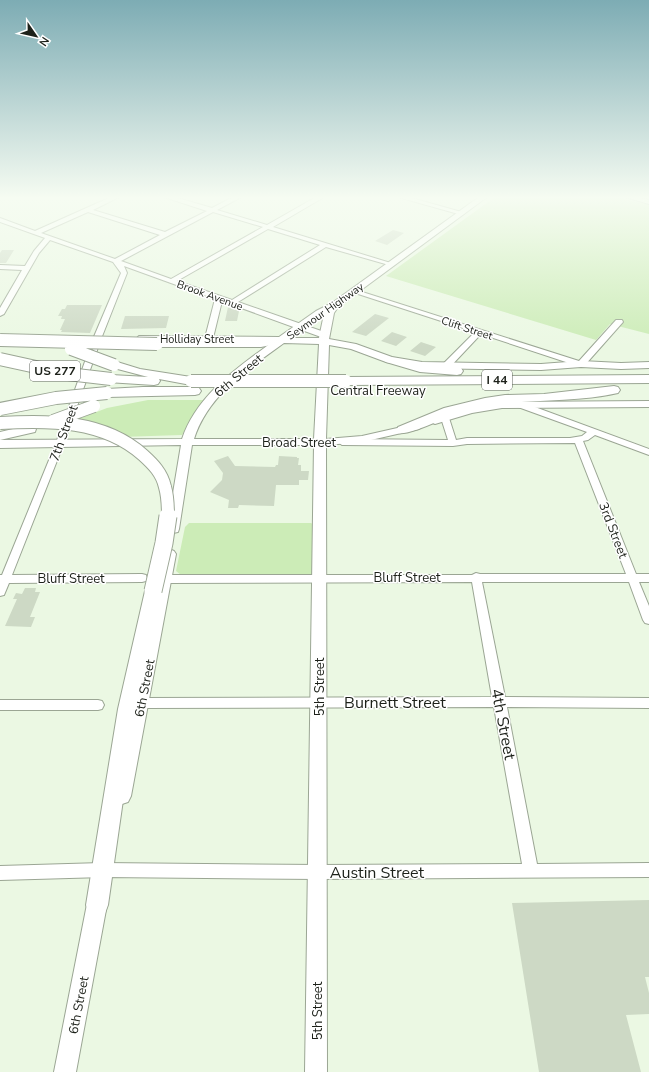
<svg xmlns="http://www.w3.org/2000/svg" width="649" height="1072" font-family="'Nunito Sans',sans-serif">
  <rect width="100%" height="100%" fill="#ebf8e3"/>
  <path fill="#ccecb7" d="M495 197H616L649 205V334L610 324 596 340 386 276Z
    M148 400H204L182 435 120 437 70 422 107 408Z
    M189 523H311L314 525V573L310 575H181L176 571 185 527Z"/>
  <path fill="#cdd9c5" d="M393 230 404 233 387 245 375 241Z
    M2 250H14L6 263H0V253Z
    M67 305H102L90 333 61 332 62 330H60L65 319H61L62 316H58L62 309H65Z
    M228 307 239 311 237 321H225Z
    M375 314 389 318 366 336 352 332Z
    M125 316H169L166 328 121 329Z
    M392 332 407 337 396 346 381 341Z
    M421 342 436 347 425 356 410 351Z
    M228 456 235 466 275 467 276 465H278L279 456 297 457V458H299L298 465H301V471H309L308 480H299V485H276L274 506 239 505 238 508H228L229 500 210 492 222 480 223 473 214 461Z
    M25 588H36L35 592H40L30 617H35L31 627 5 626 17 599H13L16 593 22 594Z
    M649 900V977H645L649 993V1014L626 1015 641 1072H539L512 903Z"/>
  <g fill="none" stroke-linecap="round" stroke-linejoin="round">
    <g stroke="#9ba694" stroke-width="2">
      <path id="minor" d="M111 197H119L93 210 165 232 207 211 164 197H174L212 208 233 197H241L217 210 267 225 316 197H324L273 227 394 264 389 265 326 247 238 302 327 333V337H321L222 301 213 338 209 340 205 338 215 299 124 266 127 273 101 339 64 443 12 575 142 574 146 575 147 578 146 581 142 582 9 583 4 595 0 596V575H2L56 443 93 339 121 273 113 262 50 240 39 253 4 314 0 316V308L22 270 0 269V265L25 266 34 251 45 238 0 222V218L35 231ZM88 212 160 235 115 259 41 233ZM213 212 263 227 171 279 121 261ZM268 229 320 245 232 300 177 281Z
        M398 197H408L465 213 462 215Z
        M625 197H636L649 200V204Z
        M352 290H356L579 361 616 320H622L623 322 584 366H578L481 334 449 368H446L442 366 443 364 475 332 352 292Z
        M518 403H524L649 449V455L595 435 588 440 583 441 636 574H649V582H639L649 606V624L645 623 643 620 629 582H482L505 697 649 698V708L507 707 537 864 649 863V877L319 879 104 877 0 880V866L102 863 319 865 522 864 494 707 141 708 137 707 135 703 137 699 141 698 492 697 472 582 165 583 161 582 160 579 161 576 165 575H472L476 573 480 574H626L575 443 467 444 453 446 342 445 338 442 342 439 448 440 441 418 445 415 449 418 456 440 467 438H570L582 436 587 432 518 407 517 405Z
        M0 700H98L102 701 104 705 102 709 98 710H0Z"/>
    </g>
    <g stroke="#9ba694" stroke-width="2">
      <path id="major" d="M479 197H487L338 307 334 313 329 339 356 344 392 357 422 362 541 364 581 361 621 363 649 362V368L621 369 581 367 541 370 422 368 386 362 351 349 329 345 326 439 362 436 415 424 421 427 419 429 362 442 326 445 327 1072H305L314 445H192L179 529 178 532 173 533 168 532 167 529 181 445 0 448V440L182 439C197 395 236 369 271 343L142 341 139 340 137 338 139 336 279 337 316 311 332 303ZM324 314 319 338H291L322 315ZM284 343 319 344 314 439H194C208 395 248 369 284 343Z
        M649 401V407L502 408 472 413 435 424 429 421 431 419 470 407 502 402Z
        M169 549 174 551 176 554 131 796 128 802 122 804 116 802 113 796 162 554 164 551Z
        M98 889 105 892 108 899 76 1072H54L88 899 91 892Z"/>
    </g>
    <g stroke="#9ba694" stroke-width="2">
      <path id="highway" d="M282 337 286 338 288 340 286 342 261 347H157L153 346 151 344 153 342 157 341H261Z
        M390 357 420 365 457 367 461 368 463 371 461 374 457 375 420 372 386 362 384 360 386 358Z
        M114 361 140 369 191 377 195 378 197 381 195 384 191 385 159 379 160 381 158 384 154 385 107 382 105 379 107 376 111 375 148 377 110 367 108 365 110 363Z
        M649 375V383L346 385 342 384 340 381 342 378 346 377Z
        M614 386 618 387 620 390 618 393C584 401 542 400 506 403 492 404 478 407 464 411 449 415 410 436 398 433L397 430 398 427 444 408 485 398 505 395 544 394Z
        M143 387H195L199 388 201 391 199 394 195 395 107 397 103 396 101 393 103 390 107 389Z
        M30 425 35 426 36 429 35 432 0 440V432Z
        M153 585 159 587 161 591 136 709 108 905 105 913 97 916 89 913 86 905 118 709 145 591 147 587Z"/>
    </g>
    <use href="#minor" fill="#fff" fill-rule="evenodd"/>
    <use href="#major" fill="#fff" fill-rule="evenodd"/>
    <use href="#highway" fill="#fff" fill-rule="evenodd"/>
    <g stroke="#9ba694" stroke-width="14" stroke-linecap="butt">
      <path id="highway-bridge-far1" d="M0 340 157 344
        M71 349 114 365
        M0 359 68 374 111 379
        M191 381H346
        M0 409 56 398 107 393
        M53 421 94 406
        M0 423C49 420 104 420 143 455 153 464 162 473 165 487 168 497 168 507 168 517"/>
    </g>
    <g stroke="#9ba694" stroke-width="19" stroke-linecap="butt">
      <path id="highway-bridge" d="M153 591 164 543 168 516"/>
    </g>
    <use href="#highway-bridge-far1" stroke="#fff" stroke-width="12"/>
    <use href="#highway-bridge" stroke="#fff" stroke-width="17"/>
  </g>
  <linearGradient id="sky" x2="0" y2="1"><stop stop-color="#7dacb4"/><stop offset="0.57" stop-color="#f6fcf2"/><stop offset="1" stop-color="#f6fcf2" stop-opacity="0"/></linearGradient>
  <rect width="649" height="347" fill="url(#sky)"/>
  <g text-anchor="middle" stroke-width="3" stroke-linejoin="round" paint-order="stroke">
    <g font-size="11" fill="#1d211a" stroke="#fff">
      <text transform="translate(210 295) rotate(20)" y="4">Brook Avenue</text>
      <text transform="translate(325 311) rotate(-35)" y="4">Seymour Highway</text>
      <text transform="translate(467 328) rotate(18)" y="4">Clift Street</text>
      <text x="197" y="343">Holliday Street</text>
    </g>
    <g fill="#fff" stroke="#61645f" stroke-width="1">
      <rect x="30" y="361" width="50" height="20" rx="3"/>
      <rect x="482" y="370" width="30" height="20" rx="3"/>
    </g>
    <g font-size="12" font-weight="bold" fill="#1d211a">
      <text x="55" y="375">US 277</text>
      <text x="497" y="384">I 44</text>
    </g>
    <g font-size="13" fill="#1d211a" stroke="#fff">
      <text transform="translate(238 375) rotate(-40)" y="5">6th Street</text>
      <text x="378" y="395">Central Freeway</text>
      <text transform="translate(63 433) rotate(-70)" y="5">7th Street</text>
      <text x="299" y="447">Broad Street</text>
      <text transform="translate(614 530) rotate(69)" y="5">3rd Street</text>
      <text x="407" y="582">Bluff Street</text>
      <text x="71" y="583">Bluff Street</text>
      <text transform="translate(319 687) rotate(-90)" y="5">5th Street</text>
      <text transform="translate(144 688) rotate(-79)" y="5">6th Street</text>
      <text transform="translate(78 1005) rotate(-79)" y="5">6th Street</text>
      <text transform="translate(317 1011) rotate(-90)" y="5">5th Street</text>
    </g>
    <g font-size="16" fill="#1d211a" stroke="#fff">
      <text x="395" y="708">Burnett Street</text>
      <text transform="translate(504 724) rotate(79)" y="6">4th Street</text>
      <text x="377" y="878">Austin Street</text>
    </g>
  </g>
  <g transform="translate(36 36) rotate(124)" stroke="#ffffff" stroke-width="3" paint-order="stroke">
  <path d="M0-3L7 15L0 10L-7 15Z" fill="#1d211a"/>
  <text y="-6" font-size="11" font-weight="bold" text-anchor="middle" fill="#1d211a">N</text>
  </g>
</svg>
